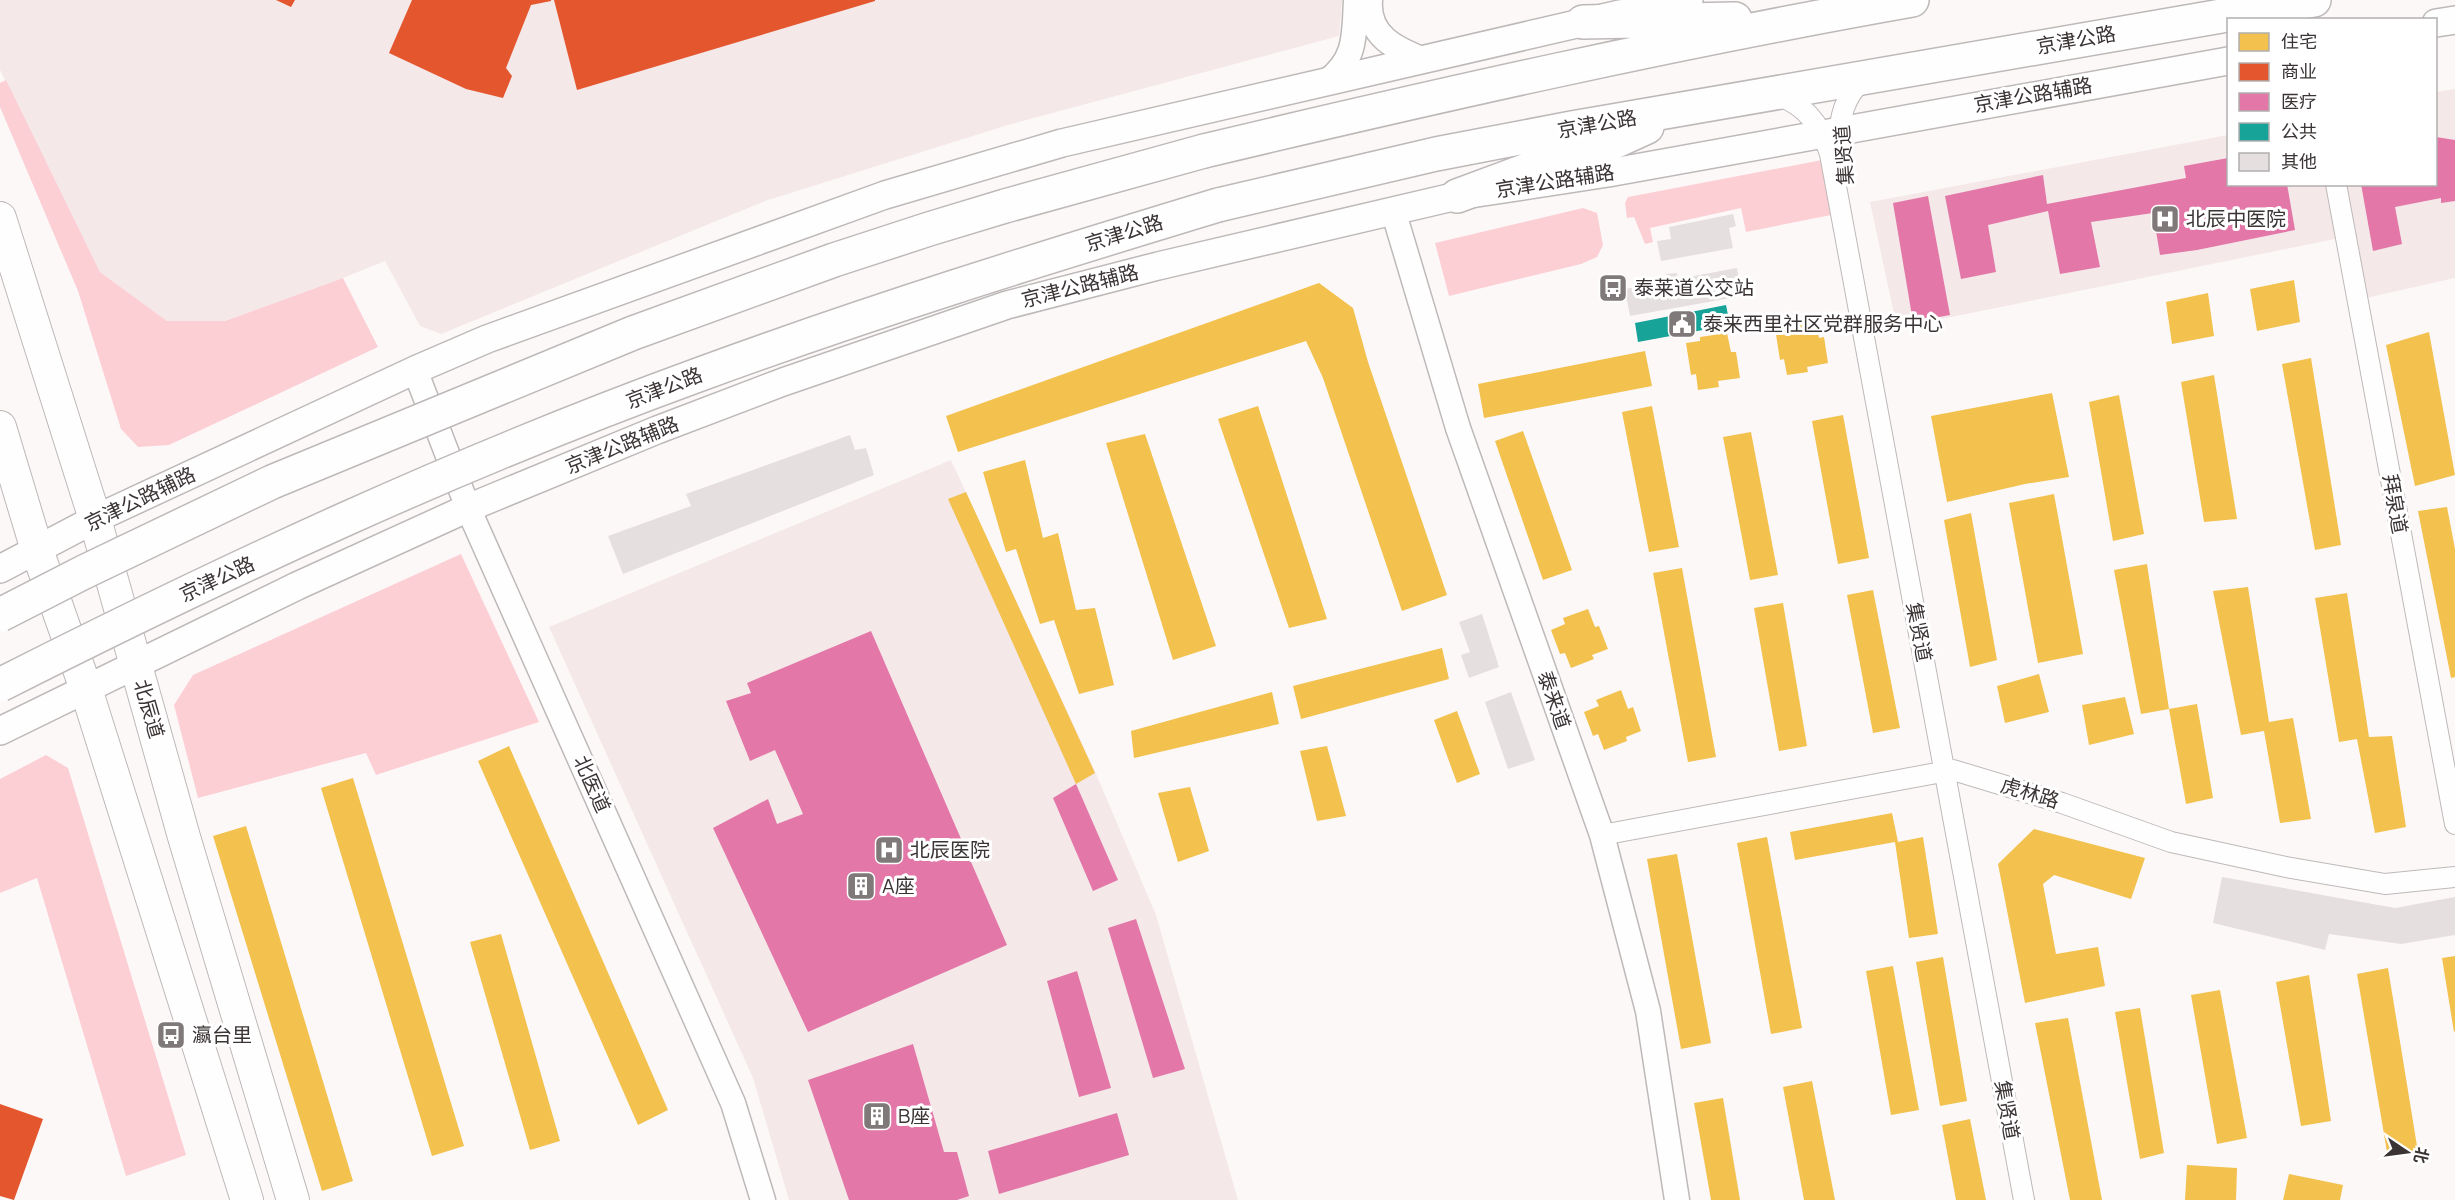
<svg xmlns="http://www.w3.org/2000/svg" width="2455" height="1200" font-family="Manrope,'Noto Sans SC',sans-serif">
  <rect width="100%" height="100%" fill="#fdf8f8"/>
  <path fill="#f4e8e9" d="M0 0H1342L1339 36 1008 125 765 201 441 334 420 326 385 261 343 278 225 321H167L100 272 0 70Z
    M2455 89V278L2357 300 2345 237 1897 328 1870 202 2228 135V184H2436V92Z
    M951 460 1097 776 1156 915 1238 1200H789L753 1078 549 627Z"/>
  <path fill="#fccfd5" d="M6 80 100 272 167 321H225L343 278 378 347 169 445 138 447 121 429 78 291 0 107V83Z
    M1822 160 1831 215 1746 232 1741 208 1650 228 1653 242 1645 244 1634 217 1627 218 1625 203 1628 197Z
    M1583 208 1597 213 1603 245 1597 257 1581 264 1449 296 1435 243Z
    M461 554 539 722 376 775 366 753 198 798 174 705 193 675Z
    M46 755 68 768 186 1155 126 1176 37 878 0 893V779Z"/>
  <path fill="#f2c14e" d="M2294 280 2300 322 2257 331 2250 289Z
    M1319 283 1353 308 1368 362 1447 595 1402 611 1323 378 1306 341 958 452 946 416Z
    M2208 293 2214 336 2172 344 2166 302Z
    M1816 318 1819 338 1824 337 1828 363 1807 367 1808 372 1787 375 1784 359 1780 360 1775 328 1789 326 1788 322Z
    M2429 332 2455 475 2415 486 2386 345Z
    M1727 333 1731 352H1736L1740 378 1718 381 1719 387 1698 390 1696 374 1691 375 1686 343 1700 341V337Z
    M1645 351 1652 386 1484 418 1478 384Z
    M2311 358 2341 545 2315 550 2282 364Z
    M2214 375 2237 519 2204 522 2181 382Z
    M2052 393 2069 477 2025 484 1947 502 1931 416Z
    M2119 395 2144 534 2113 541 2089 402Z
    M1258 406 1327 619 1289 628 1218 419Z
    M1652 406 1679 547 1649 552 1622 412Z
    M1843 415 1869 558 1838 564 1812 421Z
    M1523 431 1572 570 1543 580 1495 441Z
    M1751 432 1778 575 1750 580 1723 437Z
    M1145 434 1216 646 1173 660 1106 443Z
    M1025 460 1043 538 1058 533 1076 610 1095 608 1114 685 1079 694 1054 620 1040 624 1016 549 1006 552 983 472Z
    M966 492 1095 773 1076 784 948 499Z
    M2054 494 2083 654 2038 663 2009 503Z
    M2447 507 2455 549V677L2451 678 2418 511Z
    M1971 513 1997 660 1970 667 1944 520Z
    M2147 564 2169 709 2141 714 2114 570Z
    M1682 568 1716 757 1688 762 1653 573Z
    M2248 587 2269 722 2293 718 2311 819 2280 823 2264 731 2241 735 2213 591Z
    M1873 590 1900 728 1873 733 1847 595Z
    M2347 593 2369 737 2392 736 2406 827 2375 833 2357 739 2339 742 2315 598Z
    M1783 603 1807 746 1779 751 1754 608Z
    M1588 609 1595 627 1599 626 1608 649 1592 655 1594 659 1571 668 1565 653 1560 654 1551 630 1565 624 1563 618Z
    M1442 648 1449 679 1301 719 1293 686Z
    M2039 674 2049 712 2005 723 1997 686Z
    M1621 690 1628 709 1633 707 1641 731 1626 737 1627 741 1604 750 1598 734 1593 736 1584 712 1599 706 1596 700Z
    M1272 692 1279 724 1134 758 1131 731Z
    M2125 697 2134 734 2089 745 2082 705Z
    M2197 704 2213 798 2186 804 2169 709Z
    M1457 711 1480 774 1457 783 1434 720Z
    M509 746 668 1110 638 1125 478 761Z
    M1327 746 1346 816 1317 821 1300 751Z
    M353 778 464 1146 432 1156 321 788Z
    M1190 787 1209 851 1178 862 1158 793Z
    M1892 813 1898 842 1923 837 1938 934 1909 938 1895 842 1795 860 1790 832Z
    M246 826 353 1181 322 1191 213 836Z
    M2034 829 2145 858 2131 899 2054 875 2043 884 2056 954 2098 947 2105 986 2025 1003 1998 864Z
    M1767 837 1802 1028 1771 1034 1737 843Z
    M1677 854 1711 1043 1681 1049 1647 859Z
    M501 934 560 1141 530 1150 470 942Z
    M2455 956V1031L2454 1032 2442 958Z
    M1943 957 1967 1101 1940 1106 1916 962Z
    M1893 966 1919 1110 1891 1115 1866 971Z
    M2388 968 2418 1152 2388 1158 2357 974Z
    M2309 975 2331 1121 2301 1126 2276 982Z
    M2220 990 2247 1138 2217 1144 2191 995Z
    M2140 1008 2164 1153 2140 1159 2115 1012Z
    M2068 1018 2102 1200H2070L2035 1023Z
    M1812 1081 1835 1200H1804L1783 1087Z
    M1723 1098 1740 1200H1711L1694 1103Z
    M1970 1119 1986 1200H1956L1942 1125Z
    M2187 1165 2237 1168 2236 1200H2185Z
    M2289 1174 2343 1185 2340 1200H2283Z"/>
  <path fill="#e4572e" d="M276 0H295L291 7Z
    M412 0H551V1L531 5 506 68 512 76 503 98 466 89 389 53Z
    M554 0H875V1L577 90Z
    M0 1104 43 1119 14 1200 0 1196Z"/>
  <path fill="#e377a8" d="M2436 137 2455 140V201L2441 203V198L2395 207 2402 244 2373 251 2361 184H2436Z
    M2228 158V184H2287L2295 230 2197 250 2160 255 2153 213 2091 222 2100 267 2060 274 2048 211 1988 225 1996 272 1961 279 1945 196 2043 175 2047 204 2186 178 2184 166Z
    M1928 196 1950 315 1913 322 1893 203Z
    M871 631 1007 945 808 1032 713 828 768 799 777 824 803 814 775 750 750 761 726 701 751 693 747 683Z
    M1076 784 1118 880 1093 891 1053 798Z
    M1136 919 1185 1069 1153 1078 1108 928Z
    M1077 971 1111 1088 1079 1097 1047 981Z
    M913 1044 944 1152H957L969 1196 957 1200H849L808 1080Z
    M1117 1113 1129 1155 999 1194 988 1151Z"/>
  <path fill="#17a398" d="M1726 305 1730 325 1638 342 1635 323Z"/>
  <path fill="#e5dfdf" d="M1733 214 1736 226 1729 228 1733 248 1661 261 1657 241 1671 239 1669 227Z
    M1737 268 1742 296 1630 316 1625 289 1668 281 1666 274 1677 273 1678 279Z
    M850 435 855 450 866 448 874 475 623 574 608 536 691 506 686 494Z
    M1482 614 1499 667 1469 678 1461 655 1470 652 1459 622Z
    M1511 692 1535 760 1508 769 1485 702Z
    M2222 877 2395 908 2455 897V935L2401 944 2329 934 2325 950 2213 923Z"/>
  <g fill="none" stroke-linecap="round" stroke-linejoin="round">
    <g stroke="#beb9b9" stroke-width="22">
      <path id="minor" d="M1775 95C1804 103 1821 125 1830 154L2024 1200
        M1839 144C1839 118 1844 96 1864 79
        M2336 184 2455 824
        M1602 835 1953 770 2062 803 2171 842 2286 867 2385 884 2455 877"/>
    </g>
    <g stroke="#beb9b9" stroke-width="27">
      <path id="tertiary" d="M1370 0C1367 36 1396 49 1424 60
        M1326 82C1357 60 1354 34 1356 0
        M1393 210 1458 428 1602 835 1648 1011 1677 1200
        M415 370 468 508 733 1103 763 1200"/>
    </g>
    <g stroke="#beb9b9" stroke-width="30">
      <path id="secondary" d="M2436 23 2455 20
        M0 569 95 519 415 370 487 339 885 195 1062 143 1620 14 1689 0
        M0 731 297 586 468 508 657 430 783 382 1007 305 1158 266 1457 196 1608 173 2228 61"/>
    </g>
    <g stroke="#beb9b9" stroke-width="34">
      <path id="primary" d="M0 218 95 519 184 837 293 1200
        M0 427 37 550 86 689 247 1200"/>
    </g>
    <g stroke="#beb9b9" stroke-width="36">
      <path id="trunk" d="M1583 22 1735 19
        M1204 151C1439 95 1674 42 1912 0
        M1457 196 1538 166 1603 147 1647 127
        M1218 205 1436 154 1572 128 2314 0"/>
    </g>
    <use href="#minor" stroke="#fffefe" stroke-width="20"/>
    <use href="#tertiary" stroke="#fffefe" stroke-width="24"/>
    <use href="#secondary" stroke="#fffefe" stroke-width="27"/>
    <use href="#primary" stroke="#fffefe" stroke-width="32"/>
    <use href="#trunk" stroke="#fffefe" stroke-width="33"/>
    <g stroke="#beb9b9" stroke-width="36" stroke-linecap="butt">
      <path id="trunk-bridge" d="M0 615 84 572 272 482 633 333 834 260 929 229 1005 206 1204 151
        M0 685C227 570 459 462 698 375 869 312 1043 258 1218 205"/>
    </g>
    <use href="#trunk-bridge" stroke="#fffefe" stroke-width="33"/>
  </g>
  <defs>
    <g id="hospital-square" transform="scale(1.5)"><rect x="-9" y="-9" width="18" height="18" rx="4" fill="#7f7979" stroke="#fff"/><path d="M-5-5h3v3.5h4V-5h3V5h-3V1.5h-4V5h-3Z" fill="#fff"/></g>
    <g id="bus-square" transform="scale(1.5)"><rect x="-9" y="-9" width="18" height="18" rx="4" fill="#7f7979" stroke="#fff"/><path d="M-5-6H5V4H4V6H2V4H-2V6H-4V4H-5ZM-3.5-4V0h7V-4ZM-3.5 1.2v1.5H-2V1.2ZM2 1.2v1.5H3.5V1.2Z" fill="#fff"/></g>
    <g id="civic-square" transform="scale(1.5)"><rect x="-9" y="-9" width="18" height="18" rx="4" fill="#7f7979" stroke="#fff"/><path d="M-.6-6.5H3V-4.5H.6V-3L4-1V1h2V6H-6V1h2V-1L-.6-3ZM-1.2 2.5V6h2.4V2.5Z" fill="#fff"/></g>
    <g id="building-square" transform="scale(1.5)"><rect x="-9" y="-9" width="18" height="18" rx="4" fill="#7f7979" stroke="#fff"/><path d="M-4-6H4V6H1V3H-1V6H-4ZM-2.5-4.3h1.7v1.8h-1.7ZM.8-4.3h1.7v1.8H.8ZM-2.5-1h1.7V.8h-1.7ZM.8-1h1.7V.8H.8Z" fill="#fff"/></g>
  </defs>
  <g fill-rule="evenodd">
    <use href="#hospital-square" x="2165" y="219"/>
    <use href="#bus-square" x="1613" y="288"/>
    <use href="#civic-square" x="1682" y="324"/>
    <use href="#hospital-square" x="889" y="850"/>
    <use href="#building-square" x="861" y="886"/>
    <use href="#bus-square" x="171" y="1035"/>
    <use href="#building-square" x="877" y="1116"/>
  </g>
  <g text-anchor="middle" stroke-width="6" stroke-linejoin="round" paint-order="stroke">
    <g font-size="20" fill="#3b3435" stroke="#fff">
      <text transform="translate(2076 40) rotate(-10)" y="7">京津公路</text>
      <text transform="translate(2033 95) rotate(-10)" y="7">京津公路辅路</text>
      <text transform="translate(1597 124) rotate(-10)" y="7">京津公路</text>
      <text transform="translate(1844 155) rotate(-94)" y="7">集贤道</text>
      <text transform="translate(1555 181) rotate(-9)" y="7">京津公路辅路</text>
      <text transform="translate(1124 233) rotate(-17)" y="7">京津公路</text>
      <text transform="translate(1080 286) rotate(-14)" y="7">京津公路辅路</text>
      <text transform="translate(664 388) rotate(-21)" y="7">京津公路</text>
      <text transform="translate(622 445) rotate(-22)" y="7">京津公路辅路</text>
      <text transform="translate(140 499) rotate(-26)" y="7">京津公路辅路</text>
      <text transform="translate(2395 504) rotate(80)" y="7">拜泉道</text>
      <text transform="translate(217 579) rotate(-25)" y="7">京津公路</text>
      <text transform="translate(1919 632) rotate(79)" y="7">集贤道</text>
      <text transform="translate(1554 700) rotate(71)" y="7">泰来道</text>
      <text transform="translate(149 709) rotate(74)" y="7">北辰道</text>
      <text transform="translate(592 784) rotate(66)" y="7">北医道</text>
      <text transform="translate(2030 793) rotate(17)" y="7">虎林路</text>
      <text transform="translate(2007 1110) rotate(80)" y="7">集贤道</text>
    </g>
    <g font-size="20" fill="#3b3435" stroke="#fff" text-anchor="start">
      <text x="2186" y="226">北辰中医院</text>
      <text x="1634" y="295">泰莱道公交站</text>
      <text x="1703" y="331">泰来西里社区党群服务中心</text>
      <text x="910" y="857">北辰医院</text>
      <text x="882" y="893">A座</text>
      <text x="192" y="1042">瀛台里</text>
      <text x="898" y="1123">B座</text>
    </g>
  </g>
  <rect x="2227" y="18" width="210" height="168" fill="#ffffff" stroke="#b1aeae" stroke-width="1.5"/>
  <rect x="2239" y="33" width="30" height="18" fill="#f2c14e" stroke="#b1aeae" stroke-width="1.5"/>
  <text x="2281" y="48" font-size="18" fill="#3b3435">住宅</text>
  <rect x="2239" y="63" width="30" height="18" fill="#e4572e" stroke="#b1aeae" stroke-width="1.5"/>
  <text x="2281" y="78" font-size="18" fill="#3b3435">商业</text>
  <rect x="2239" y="93" width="30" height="18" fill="#e377a8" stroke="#b1aeae" stroke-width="1.5"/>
  <text x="2281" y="108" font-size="18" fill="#3b3435">医疗</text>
  <rect x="2239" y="123" width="30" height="18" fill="#17a398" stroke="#b1aeae" stroke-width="1.5"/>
  <text x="2281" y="138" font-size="18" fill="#3b3435">公共</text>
  <rect x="2239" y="153" width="30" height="18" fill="#e5dfdf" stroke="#b1aeae" stroke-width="1.5"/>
  <text x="2281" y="168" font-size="18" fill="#3b3435">其他</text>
  <g transform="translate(2407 1152) rotate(103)" stroke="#ffffff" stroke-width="4.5" paint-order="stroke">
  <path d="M0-4.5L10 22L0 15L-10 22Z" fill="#3b3435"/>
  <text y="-9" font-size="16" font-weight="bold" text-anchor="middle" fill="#3b3435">北</text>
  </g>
</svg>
